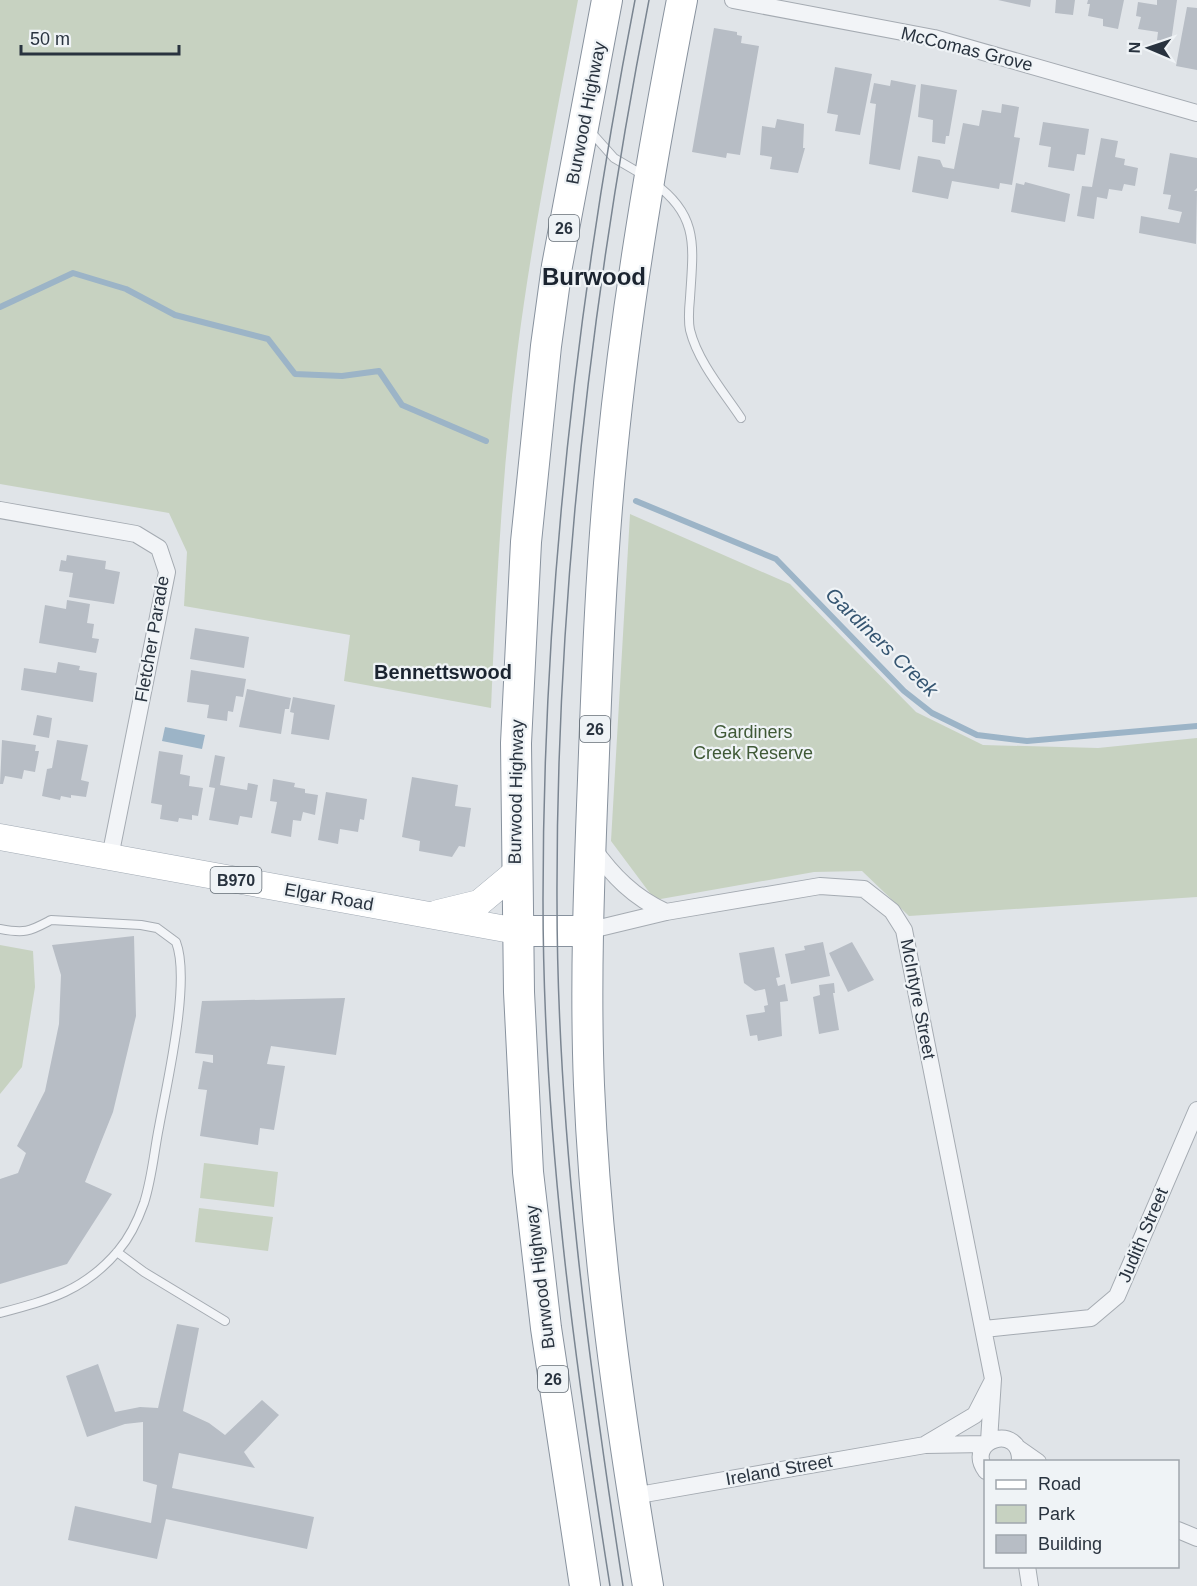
<svg xmlns="http://www.w3.org/2000/svg" width="1197" height="1586" font-family="Arial,sans-serif">
  <rect width="100%" height="100%" fill="#e0e4e8"/>
  <path fill="#c7d2c1" d="M0 0H578C556 118 532 235 517 354 502 472 496 590 491 708L344 681 350 635 184 606 187 552 169 513 0 484Z
    M630 514 790 584 916 712 983 745 1098 748 1197 738V897L909 916 862 871 814 872 655 900 611 841Z
    M0 945 33 951 35 987 22 1067 0 1094Z
    M204 1163 278 1172 274 1207 200 1198Z
    M199 1208 273 1217 268 1251 195 1242Z"/>
  <path fill="#9cb4c7" d="M165 727 205 735 202 749 162 741Z"/>
  <g fill="none" stroke-linecap="round" stroke-linejoin="round">
    <path stroke="#9cb4c7" stroke-width="6" d="M0 307 73 273 126 289 175 315 268 339 295 374 342 376 379 371 402 405 486 441
      M636 501 776 559 904 691 932 713 977 735 1027 741 1197 726"/>
  </g>
  <path fill="#b7bdc5" d="M998 0H1031L1030 7Z
    M1056 0H1075L1073 15 1055 13Z
    M1088 0H1124L1118 29 1103 26V19L1088 16 1090 4H1087Z
    M1157 0H1177L1171 42 1157 40 1158 32 1138 29 1141 17 1136 16 1138 2 1157 5Z
    M1187 7 1197 8V70L1176 66Z
    M714 28 737 32V35L742 36 741 43 759 46 740 155 727 153 726 158 692 152Z
    M835 67 872 74 860 135 835 131 838 115 827 113Z
    M891 80 916 85 900 170 869 164 876 104 870 103 874 83 890 86Z
    M921 84 957 90 949 136H946L945 144 932 142 933 120 918 117Z
    M1002 104 1019 107 1014 137 1020 138 1012 185 1000 183 999 189 952 181 948 199 912 192 918 156 940 160 943 167 954 169 963 123 979 126 982 110 1001 113Z
    M777 119 804 124 803 148H805L798 173 770 169 772 157 760 155 762 126 775 128Z
    M1043 122 1089 129 1085 155 1077 154 1074 171 1048 167 1051 147 1039 145Z
    M1101 138 1118 141 1115 157 1125 159 1124 165 1138 168 1135 186 1124 184 1122 191 1109 189 1107 199 1097 197 1094 219 1077 216 1082 186 1092 187Z
    M1170 153 1197 158V188L1194 191H1197L1196 244 1139 233 1141 216 1179 223 1182 212 1168 209 1171 195 1163 194Z
    M1025 182 1070 194 1065 222 1011 212 1016 183 1024 185Z
    M67 555 106 561 105 569 120 572 114 604 69 597 73 573 59 571 61 560 66 561Z
    M67 600 90 604 87 623 94 624 92 638 99 639 96 653 39 643 45 605 66 609Z
    M195 628 249 637 244 668 190 659Z
    M58 662 80 666 79 670 97 673 93 702 21 690 24 668 56 673Z
    M191 670 246 679 243 697 236 696 233 712 228 711 227 721 207 718 209 705 187 702Z
    M247 689 291 698 289 709H285L281 734 239 727Z
    M293 697 335 705 329 740 291 734 294 713 290 712Z
    M37 715 52 718 49 738 33 735Z
    M2 740 36 745 35 751H39L35 772 24 770 22 779 5 776 3 784H0Z
    M57 740 88 745 81 780 89 782 86 797 71 795V798L61 796 60 800 42 796 47 769 52 768Z
    M159 751 183 755 180 774 190 776 189 786 203 788 198 816 192 815V820L179 818 178 822 160 819 162 805 151 803Z
    M215 755 225 757 220 785 247 790 248 783 258 785 252 818 240 816 238 825 209 820 215 788 209 787Z
    M412 777 458 785 455 806 471 808 465 847 459 846 452 857 419 851 420 841 402 837Z
    M273 779 295 783 294 787 305 789V793L318 795 315 815 303 812 301 821 293 820 291 837 271 833 277 802 270 801Z
    M326 792 367 799 364 820 360 819 358 832 340 829 338 844 318 840Z
    M134 936 136 1016 113 1112 85 1182 112 1194 67 1264 0 1284V1179L18 1173 26 1153 17 1146 45 1091 59 1024 61 975 52 945Z
    M823 942 830 976 791 984 785 954 805 950 804 946Z
    M852 942 874 980 848 992 829 953Z
    M774 947 780 977 776 978 778 986 785 984 788 1001 780 1002 782 1036 758 1041 757 1035 750 1036 746 1015 765 1012 764 1006 768 1005 765 989 755 991 744 983 739 953Z
    M834 983 835 993H833L839 1030 819 1034 813 997 820 995 819 985Z
    M345 998 336 1055 271 1046 267 1064 285 1066 274 1130 260 1128 258 1145 200 1136 207 1090 198 1089 203 1061 213 1063V1055L195 1053 202 1001Z
    M177 1324 199 1328 183 1411 209 1423 225 1435 262 1400 279 1415 244 1452 255 1468 179 1453 172 1488 314 1517 307 1549 166 1519 157 1559 68 1540 75 1506 151 1523 157 1485 143 1481V1422L125 1424 87 1437 66 1376 98 1364 115 1412 140 1407 158 1408Z"/>
  <g fill="none" stroke-linecap="round" stroke-linejoin="round">
    <g stroke="#a5abb2" stroke-width="10">
      <path id="lane" d="M590 131 614 158 643 175
        M654 183C700 216 693 248 690 298 689 308 688 320 690 330 698 362 723 391 741 418
        M0 929C26 934 30 931 51 920L141 925 157 928 176 942C191 981 167 1083 159 1127 154 1152 152 1178 144 1203 138 1220 130 1237 118 1251 84 1291 49 1300 0 1313
        M117 1252 144 1272 225 1321"/>
    </g>
    <g stroke="#a5abb2" stroke-width="18">
      <path id="street" d="M733 0 934 38 1197 113
        M0 510 136 534 159 548 167 572 110 857
        M592 847C612 875 634 898 666 912
        M587 931 666 912 820 886 864 889 892 911 904 930 993 1379 989 1441
        M984 1329 1091 1318 1117 1296 1197 1110
        M926 1444 975 1415 992 1382
        M1018 1448 1038 1462
        M986 1471C963 1439 1022 1422 1020 1462
        M633 1496 925 1445 985 1444
        M1178 1530 1197 1538
        M1027 1566 1030 1586"/>
    </g>
    <g stroke="#a0a9b3" stroke-width="27">
      <path id="primary" d="M0 837 517 931
        M438 913 479 903 515 873"/>
    </g>
    <g stroke="#88929e" stroke-width="32">
      <path id="highway" d="M517 931H587
        M585 1586 546 1328 528 1172 519 992 516 743 526 542 546 346 557 266 607 0
        M648 1586C620 1420 596 1253 589 1085 585 983 589 881 593 780 597 670 601 561 612 452 627 300 653 150 682 0"/>
    </g>
    <use href="#lane" stroke="#f2f4f7" stroke-width="8"/>
    <use href="#street" stroke="#f2f4f7" stroke-width="16"/>
    <use href="#primary" stroke="#fff" stroke-width="26"/>
    <use href="#highway" stroke="#fff" stroke-width="30"/>
    <path stroke="#7a8591" stroke-width="1.5" d="M610 1586C574 1359 543 1130 543 900 543 597 577 297 635 0
      M623 1586C588 1359 557 1130 557 900 556 597 591 297 649 0"/>
  </g>
  <g text-anchor="middle" stroke-width="4.5" stroke-linejoin="round" paint-order="stroke">
    <g fill="#eff3f6" stroke="#646d76" stroke-width="1.5">
      <rect x="549" y="215" width="30" height="26" rx="4.5"/>
      <rect x="580" y="716" width="30" height="26" rx="4.5"/>
      <rect x="210.5" y="867" width="51" height="26" rx="4.5"/>
      <rect x="538" y="1366" width="30" height="26" rx="4.5"/>
    </g>
    <g font-size="16" font-weight="bold" fill="#29333f">
      <text x="564" y="234">26</text>
      <text x="595" y="735">26</text>
      <text x="236" y="886">B970</text>
      <text x="553" y="1385">26</text>
    </g>
    <g font-size="18" fill="#29333f" stroke="#eff3f6">
      <text transform="translate(967 49) rotate(14)" y="6">McComas Grove</text>
      <text transform="translate(586 113) rotate(-79)" y="6">Burwood Highway</text>
      <text transform="translate(152 639) rotate(-80)" y="6">Fletcher Parade</text>
      <text transform="translate(516 792) rotate(-89)" y="6">Burwood Highway</text>
      <text transform="translate(329 897) rotate(10)" y="6">Elgar Road</text>
      <text transform="translate(918 999) rotate(79)" y="6">McIntyre Street</text>
      <text transform="translate(1143 1235) rotate(-67)" y="6">Judith Street</text>
      <text transform="translate(540 1277) rotate(-97)" y="6">Burwood Highway</text>
      <text transform="translate(779 1470) rotate(-10)" y="6">Ireland Street</text>
    </g>
    <g font-size="18" fill="#405a37" stroke="#eff3f6">
      <text x="753" y="738">Gardiners<tspan x="753" dy="21">Creek Reserve</tspan></text>
    </g>
    <g font-size="20" font-style="italic" fill="#355571" stroke="#eff3f6">
      <text transform="translate(882 642) rotate(44)" y="7">Gardiners Creek</text>
    </g>
    <g font-size="20" font-weight="bold" fill="#1b2430" stroke="#eff3f6">
      <text x="443" y="679">Bennettswood</text>
    </g>
    <g font-size="24" font-weight="bold" fill="#1b2430" stroke="#eff3f6">
      <text x="594" y="285">Burwood</text>
    </g>
  </g>
  <rect x="984" y="1460" width="195" height="108" fill="#eff3f6" stroke="#a0a6ad" stroke-width="1.5"/>
  <rect x="996" y="1480" width="30" height="9" fill="#ffffff" stroke="#a0a6ad" stroke-width="1.5"/>
  <text x="1038" y="1490" font-size="18" fill="#29333f">Road</text>
  <rect x="996" y="1505" width="30" height="18" fill="#c7d2c1" stroke="#a0a6ad" stroke-width="1.5"/>
  <text x="1038" y="1520" font-size="18" fill="#29333f">Park</text>
  <rect x="996" y="1535" width="30" height="18" fill="#b7bdc5" stroke="#a0a6ad" stroke-width="1.5"/>
  <text x="1038" y="1550" font-size="18" fill="#29333f">Building</text>
  <g transform="translate(1149 48) rotate(272)" stroke="#eff3f6" stroke-width="4.5" paint-order="stroke">
  <path d="M0-4.5L10 22L0 15L-10 22Z" fill="#29333f"/>
  <text y="-9" font-size="16" font-weight="bold" text-anchor="middle" fill="#29333f">N</text>
  </g>
  <path d="M21 45v9h158v-9" fill="none" stroke="#29333f" stroke-width="3"/>
  <text x="30" y="45" font-size="18" fill="#29333f" stroke="#eff3f6" stroke-width="4.5" paint-order="stroke">50 m</text>
</svg>
